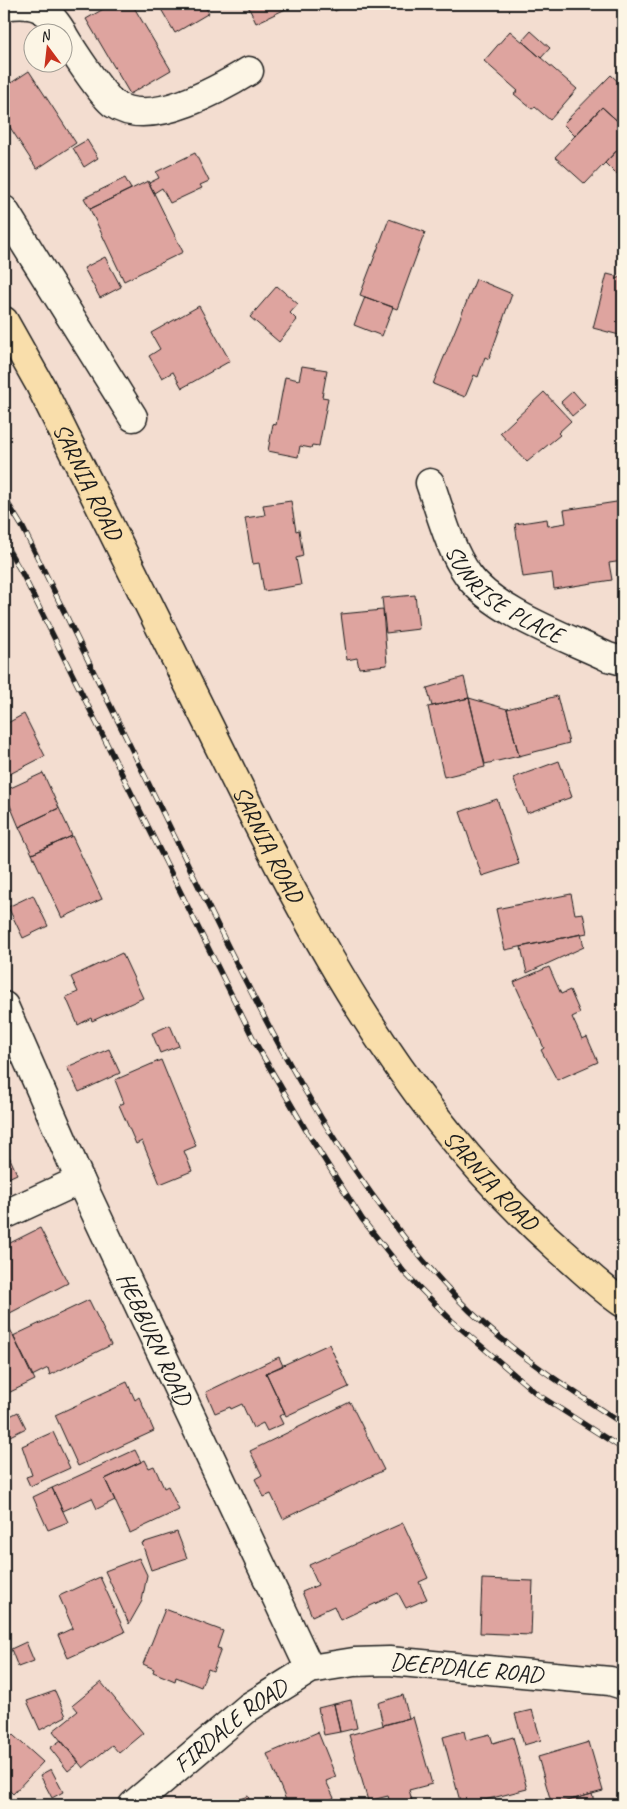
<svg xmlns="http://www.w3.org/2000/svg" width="627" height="1809" font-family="Caveat,sans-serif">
  <rect width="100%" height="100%" fill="#f3ddd0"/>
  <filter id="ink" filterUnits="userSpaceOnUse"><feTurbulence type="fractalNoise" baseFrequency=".02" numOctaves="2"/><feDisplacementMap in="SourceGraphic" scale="10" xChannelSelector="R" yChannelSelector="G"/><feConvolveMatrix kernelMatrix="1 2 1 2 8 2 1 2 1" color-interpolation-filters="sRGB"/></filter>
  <g filter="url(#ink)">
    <path fill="#dea49f" stroke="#1c1c1c" d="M112 4H132L171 70 130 94 86 19Z
      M158 4H203L209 13 175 33Z
      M247 4H289L290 7 256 23Z
      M331 4H350L335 11Z
      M614 4H623V16Z
      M510 31 577 89 550 120 535 107 532 109 514 94 518 91 484 61Z
      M531 31 550 48 541 58 522 41Z
      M29 71 76 143 37 169 4 118V72L11 83Z
      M611 75 623 86V126L602 107 575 136 563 124Z
      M602 107 623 126V139L620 143 622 145 585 184 555 157Z
      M87 140 98 158 84 167 73 148Z
      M622 145 623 166 616 174 605 163Z
      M195 153 209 181 200 185 202 188 170 203 162 188 154 193 149 183 159 178 156 172Z
      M125 178 131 189 90 209 84 198Z
      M148 181 183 252 124 281 90 209Z
      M389 219 425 232 397 309 360 295Z
      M105 257 121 287 100 298 84 268Z
      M607 274 623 278V336L593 328Z
      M476 279 512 294 489 359 485 357 478 377 474 375 465 397 433 384Z
      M277 286 298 304 290 313 297 320 279 342 250 317Z
      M365 297 393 307 382 336 354 325Z
      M199 306 230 361 182 388 173 372 162 378 149 356 160 349 151 333Z
      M302 366 327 370 322 397 328 398 319 446 312 445 311 448 300 446 298 457 268 451 273 424 276 425 285 377 299 380Z
      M573 391 585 405 572 416 561 402Z
      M544 392 571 421 558 433 560 435 527 462 500 433Z
      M291 501 296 531 299 530 303 556 296 558 301 585 264 591 259 563 253 564 245 518 265 515 263 505Z
      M623 501V561L609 563 612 580 554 589 552 573 523 577 515 524 547 519 548 526 566 523 564 510Z
      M415 595 419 629 386 633 382 598Z
      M383 610 387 665 359 668 357 658 347 660 341 614Z
      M464 677 469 698 432 706 427 688Z
      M557 696 569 743 519 756 507 709Z
      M469 698 507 709 519 756 485 764Z
      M469 698 485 767 444 777 428 707Z
      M24 714 45 756 4 777V725Z
      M559 761 572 797 527 813 513 778Z
      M43 773 59 808 19 827 4 791Z
      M497 799 519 864 482 876 460 812Z
      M59 808 72 836 32 854 19 827Z
      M72 836 102 899 62 918 32 854Z
      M571 894 575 914 583 913 587 933 505 950 496 909Z
      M33 895 48 926 23 938 8 907Z
      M581 934 584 947 527 973 521 947Z
      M122 953 143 998 92 1021 91 1018 78 1025 66 997 78 992 71 977Z
      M549 967 561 994 570 990 580 1013 572 1017 582 1039 587 1037 598 1062 557 1080 541 1050 544 1048 514 982Z
      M170 1025 179 1046 160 1053 152 1033Z
      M109 1049 120 1073 79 1092 67 1067Z
      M161 1060 196 1146 184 1151 192 1171 160 1184 142 1141 136 1144 119 1105 124 1103 115 1080Z
      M4 1145 17 1174 4 1180Z
      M40 1228 68 1283 10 1313 8 1310 4 1312V1246Z
      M89 1300 111 1345 50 1375 48 1368 32 1376 13 1336Z
      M7 1323 35 1380 4 1395V1325Z
      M329 1344 349 1387 286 1416 266 1373Z
      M279 1357 283 1366 266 1373 285 1413 279 1416 283 1424 267 1431 263 1423 253 1428 242 1404 231 1409 230 1407 215 1413 206 1392Z
      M127 1382 135 1400 139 1397 154 1431 78 1466 55 1415Z
      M350 1402 384 1470 283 1519 271 1494 264 1497 255 1479 262 1475 250 1451Z
      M18 1412 26 1428 4 1439V1419Z
      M53 1432 70 1468 30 1486 26 1477 32 1475 22 1446Z
      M135 1450 141 1462 105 1479 115 1500 97 1509 92 1498 63 1511 52 1488Z
      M145 1460 149 1468 154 1466 164 1488 168 1486 179 1510 130 1533 105 1479Z
      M52 1488 68 1522 48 1530 33 1497Z
      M403 1523 428 1578 419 1582 427 1599 406 1608 398 1593 340 1620 334 1606 312 1616 302 1592 318 1585 309 1565Z
      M177 1532 187 1558 151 1570 142 1543Z
      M139 1558 147 1575 142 1601 129 1624 105 1571Z
      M100 1577 125 1632 68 1658 58 1635 73 1628 59 1596Z
      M482 1579 533 1581 531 1635 480 1633Z
      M165 1609 223 1631 217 1648 221 1649 213 1671 208 1669 201 1687 176 1677 175 1681 153 1672 154 1669 143 1664Z
      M26 1642 34 1661 18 1667 11 1649Z
      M101 1682 143 1733 119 1753 112 1745 83 1768 53 1731 78 1711 73 1705Z
      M55 1691 66 1716 40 1730 27 1701Z
      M403 1695 409 1718 383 1725 378 1703Z
      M351 1700 357 1728 340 1732 334 1704Z
      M334 1704 340 1732 324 1735 318 1708Z
      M532 1710 541 1740 524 1745 515 1714Z
      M413 1717 432 1784 409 1790 412 1800 391 1805 388 1796 368 1801 349 1735Z
      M4 1727 43 1762 13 1794 7 1788 4 1791Z
      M464 1731 466 1740 490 1734 493 1743 513 1737 527 1789 477 1802V1805H461L443 1737Z
      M318 1732 336 1777 326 1781 334 1798 324 1802 325 1805H288L267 1754Z
      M61 1740 79 1762 68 1771 50 1748Z
      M589 1742 603 1791 552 1805 538 1757Z
      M51 1769 63 1792 52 1798 40 1775Z
      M592 1794 595 1805H565L564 1802Z
      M248 1796 251 1805H223Z"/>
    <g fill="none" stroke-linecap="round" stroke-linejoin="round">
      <g stroke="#1c1c1c" stroke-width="31">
        <g id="minor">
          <path d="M4 6C34 1 47 7 62 32"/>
          <path d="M62 33C71 48 102 96 114 104 149 129 218 90 249 71"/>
          <path d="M4 210 133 417"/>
          <path id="s1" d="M430 483C441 514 449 548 468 575 494 612 566 637 608 657L623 661"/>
          <path id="s2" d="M4 1006 80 1180 310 1669"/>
          <path d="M4 1215 80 1180"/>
          <path id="s3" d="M133 1805 249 1707 310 1669 354 1662 389 1661 610 1681 623 1685"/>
        </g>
      </g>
      <g stroke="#1c1c1c" stroke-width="31">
        <g id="major">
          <path id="s4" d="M4 321 40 385C97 499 153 613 209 726 304 920 396 1105 560 1250 581 1268 601 1288 623 1303"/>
        </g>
      </g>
      <use href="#minor" stroke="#fcf5e5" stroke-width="28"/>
      <use href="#major" stroke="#f9deab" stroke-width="28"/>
      <g stroke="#1c1c1c" stroke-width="5.5">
        <path id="rail" d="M4 497 23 528C76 636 130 745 183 854 259 1011 335 1170 457 1298 505 1348 566 1387 623 1424
          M4 542 23 575 256 1044 307 1132 362 1219 404 1272 451 1320 537 1394 623 1449"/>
      </g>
      <use href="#rail" stroke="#fcf5e5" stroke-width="4" stroke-dasharray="11" stroke-linecap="butt"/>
    </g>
  </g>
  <g text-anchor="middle" stroke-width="5" stroke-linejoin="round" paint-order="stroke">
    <g font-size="24" fill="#1c1c1c" stroke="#fcf5e5">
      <text dy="8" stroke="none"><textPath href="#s4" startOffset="181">SARNIA ROAD</textPath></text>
      <text dy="8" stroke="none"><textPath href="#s1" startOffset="140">SUNRISE PLACE</textPath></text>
      <text dy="8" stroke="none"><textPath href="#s4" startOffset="586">SARNIA ROAD</textPath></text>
      <text dy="8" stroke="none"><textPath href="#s4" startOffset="991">SARNIA ROAD</textPath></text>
      <text dy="8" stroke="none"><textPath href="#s2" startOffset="365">HEBBURN ROAD</textPath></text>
      <text dy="8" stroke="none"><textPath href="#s3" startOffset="381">DEEPDALE ROAD</textPath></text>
      <text dy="8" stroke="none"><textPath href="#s3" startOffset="126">FIRDALE ROAD</textPath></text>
    </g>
  </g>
  <rect width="627" height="1809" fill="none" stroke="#fcf5e5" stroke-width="20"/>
  <rect x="10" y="10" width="607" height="1789" fill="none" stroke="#1c1c1c" stroke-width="2" filter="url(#ink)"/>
  <g transform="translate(48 48) rotate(345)"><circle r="24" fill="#fcf5e5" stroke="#a29e95"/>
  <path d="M0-4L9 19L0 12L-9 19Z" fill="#c8321e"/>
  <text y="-8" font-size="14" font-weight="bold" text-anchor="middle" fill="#1c1c1c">N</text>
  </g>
</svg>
